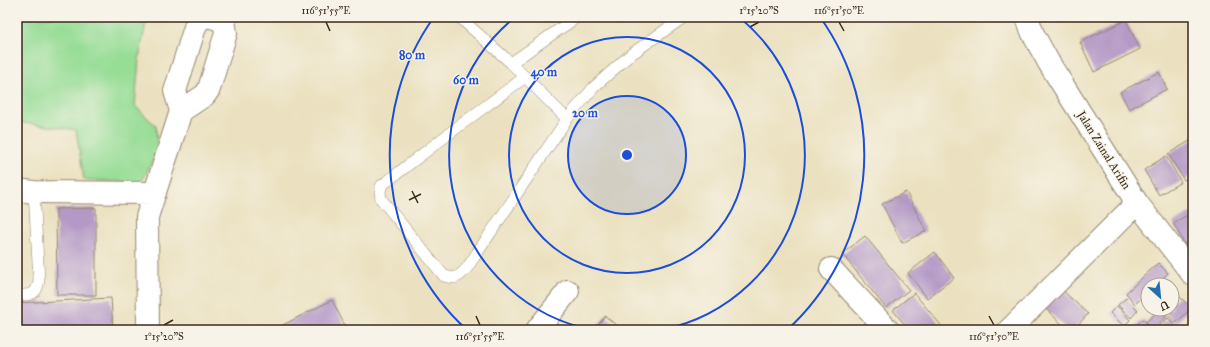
<svg xmlns="http://www.w3.org/2000/svg" width="1210" height="347" font-family="'IM FELL Great Primer',serif">
  <rect width="100%" height="100%" fill="#f7f3e8"/>
  <filter id="ink" filterUnits="userSpaceOnUse"><feTurbulence type="fractalNoise" baseFrequency=".025" numOctaves="2"/><feDisplacementMap in="SourceGraphic" scale="8" xChannelSelector="R" yChannelSelector="G"/><feConvolveMatrix kernelMatrix="1 2 1 2 8 2 1 2 1" color-interpolation-filters="sRGB"/></filter>
  <filter id="wash" filterUnits="userSpaceOnUse"><feTurbulence type="fractalNoise" baseFrequency=".012" numOctaves="4" result="noise"/><feDisplacementMap in="SourceGraphic" scale="16" xChannelSelector="R" yChannelSelector="G"/><feGaussianBlur stdDeviation="0.9" result="paint"/><feColorMatrix in="noise" values="0 0 0 0 0 0 0 0 0 0 0 0 0 0 0 0 0 1.4 0 .05"/><feComposite in="paint" operator="in"/></filter>
  <g filter="url(#wash)">
    <rect width="100%" height="100%" fill="#ebe1c0"/>
    <path fill="#97dd96" stroke="#69845a" d="M17 17H147L139 59 135 106 156 126 157 152 141 183 84 180 76 130 17 122Z"/>
    <g id="blocks">
      <path fill="#b499c6" d="M1126 20 1140 49 1094 72 1080 42Z
        M1159 72 1167 89 1129 109 1120 92Z
        M1193 139V175L1184 180 1168 154Z
        M1166 156 1181 182 1159 195 1144 170Z
        M906 192 926 231 902 243 882 204Z
        M96 208V295H57L56 209Z
        M1193 212V244L1187 248 1173 223Z
        M865 236 909 290 886 308 842 254Z
        M935 252 954 278 927 298 908 273Z
        M1158 263 1168 273 1156 285H1148V292L1135 304 1126 293Z
        M1062 290 1088 314 1073 330H1068L1045 308Z
        M914 293 945 330H909L893 310Z
        M1179 296 1191 308 1176 323 1163 311 1165 309H1172V303Z
        M111 298 113 330H17V303Z
        M1126 298 1138 310 1131 318 1118 305Z
        M332 300 347 330H273Z
        M1117 306 1130 320 1124 326 1110 313Z
        M1159 310 1166 317 1153 329 1146 322Z
        M605 316 622 330H594Z
        M1168 318 1176 326 1172 330H1155Z
        M1143 319 1153 330H1131Z
        M562 325 568 330H559Z"/>
    </g>
  </g>
  <g filter="url(#ink)">
    <use href="#blocks" fill-opacity="0" stroke="#93866f" stroke-width="1"/>
    <g fill="none" stroke-linecap="round" stroke-linejoin="round">
      <g stroke="#93866f" stroke-width="12">
        <path id="service" d="M459 17 511 63 567 119
          M511 63 577 17
          M525 77 455 129 381 186 380 192 381 199 444 276 454 278 460 275 467 268 567 119 594 87 630 55 684 17
          M17 295C30 295 37 296 39 280L34 192
          M1190 330 1193 327"/>
      </g>
      <g stroke="#93866f" stroke-width="24">
        <path id="minor" d="M203 17 196 24 175 91 181 111 205 95 209 89 226 33 225 26 221 20 211 17
          M17 190 34 192 155 193
          M831 269 888 330
          M148 330 147 217 181 111
          M537 330 568 291
          M1009 330 1137 203"/>
      </g>
      <g stroke="#93866f" stroke-width="24">
        <path id="secondary" d="M1027 17 1033 34 1049 63 1137 203 1193 275"/>
      </g>
      <use href="#service" stroke="#fff" stroke-width="11"/>
      <use href="#minor" stroke="#fff" stroke-width="22"/>
      <use href="#secondary" stroke="#fff" stroke-width="22"/>
    </g>
  </g>
  <path fill="none" stroke="#3b2a1e" stroke-width="1.5" d="M326 22 330 31M839 22 844 31M750 27 759 22M412 191 418 203M409 200 421 194M476 316 480 325M989 316 994 325M164 325 173 320"/>
  <circle cx="627" cy="155" r="59" fill="#1d4ed8" fill-opacity=".12"/>
  <g fill="none" stroke="#1d4ed8" stroke-width="2">
    <circle cx="627" cy="155" r="59"/>
    <circle cx="627" cy="155" r="118"/>
    <path d="M593 330A178 178 0 0 1 514 18M740 18A178 178 0 0 1 661 330"/>
    <path d="M467 330A237 237 0 0 1 434 17M820 17A237 237 0 0 1 787 330"/>
  </g>
  <g text-anchor="middle" stroke-width="3" stroke-linejoin="round" paint-order="stroke">
    <g font-size="12" fill="#3b2a1e" stroke="#f7f3e8">
      <text transform="translate(1104 150) rotate(58)" y="4">Jalan Zainal Arifin</text>
    </g>
  </g>
  <circle cx="627" cy="155" r="6" fill="#1d4ed8" stroke="#f7f3e8" stroke-width="2"/>
  <g font-size="12" text-anchor="middle" font-weight="bold" fill="#1d4ed8" stroke="#f7f3e8" stroke-width="3" stroke-linejoin="round" paint-order="stroke">
    <text x="412" y="59">80 m</text>
    <text x="544" y="76">40 m</text>
    <text x="466" y="84">60 m</text>
    <text x="585" y="117">20 m</text>
  </g>
  <rect width="1210" height="347" fill="none" stroke="#f7f3e8" stroke-width="44"/>
  <g transform="translate(1160 297) rotate(153)"><circle r="19" fill="#f7f3e8" stroke="#aca397"/>
  <path d="M0-3L7 15L0 10L-7 15Z" fill="#1f6fb2"/>
  <text y="-6" font-size="11" font-weight="bold" text-anchor="middle" fill="#3b2a1e">U</text>
  </g>
  <rect x="22" y="22" width="1166" height="303" fill="none" stroke="#3b2a1e" stroke-width="1.5"/>
  <g font-size="10" text-anchor="middle" fill="#3b2a1e">
    <text x="326" y="14">116°51'55"E</text>
    <text x="759" y="14">1°15'20"S</text>
    <text x="839" y="14">116°51'50"E</text>
    <text x="164" y="340">1°15'20"S</text>
    <text x="480" y="340">116°51'55"E</text>
    <text x="994" y="340">116°51'50"E</text>
  </g>
</svg>
